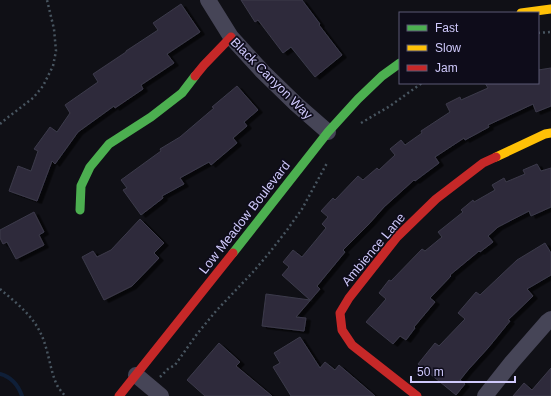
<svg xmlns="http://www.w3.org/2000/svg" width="551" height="396" font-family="Helvetica,sans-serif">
  <defs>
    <filter id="shadow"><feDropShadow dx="4.5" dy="2.5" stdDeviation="0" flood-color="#0009"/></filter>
  </defs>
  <rect width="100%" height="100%" fill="#101016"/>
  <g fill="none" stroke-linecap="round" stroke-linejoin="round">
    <path stroke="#0f1f38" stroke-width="4" d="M0 374C12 377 18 385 22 396"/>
  </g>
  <path fill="#2e2c3a" stroke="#3c3a4b" filter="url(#shadow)" d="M241 0H302L320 24 319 25 342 55 315 77 291 47 283 53 258 20 255 22Z
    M181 4 200 32 167 54 174 63 141 85 143 89 115 108 114 106 78 132 55 164 52 161 37 201 9 191 18 166 31 171 38 151 34 149 50 127 57 132 70 113 65 105 98 82 93 74 126 52V51L158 30 153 23Z
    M551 68V106L536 112 533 104 488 125 489 127 465 140 464 138 435 157 439 163 415 181 414 180 384 207 369 224 343 250 345 252 317 286 320 289 296 317 306 318 304 331 262 326 266 294 310 300 282 275 289 267 283 262 293 250 302 257 326 228 322 224 328 217 321 211 333 198 335 200 358 176 363 180 377 168 379 170 395 155 390 149 401 140 405 145 422 133 421 131 450 112 446 104 460 97 461 100 488 88 485 83H538V70Z
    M237 86 258 110 244 122 247 126 233 138 237 143 211 165 209 162 180 178 184 184 162 196 163 198 141 215 123 190 127 188 121 180 161 151 160 149 180 137 214 108 212 107Z
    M537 164 541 171 551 168V207L531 216 529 211 498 227 488 236 493 242 480 252 479 251 450 275 451 276 430 298 435 302 414 327 415 328 406 340 400 336 393 344 366 322 386 299 379 293 389 280 391 281 422 249 425 251 442 237 438 232 463 212 461 210 473 200 474 202 495 190 492 185 504 178 506 182 525 174 523 170Z
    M34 212 44 232 39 235 44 245 16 259 7 242 3 244 0 238V230Z
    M140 219 164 243 154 253 159 258 132 286 104 300 82 257 93 251 97 257 111 250Z
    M545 243 551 253V275L527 289 533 296 508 320 510 321 488 348 468 370 460 380 465 384 456 395 418 364 435 343 439 346 465 319 458 313 476 292 480 295 517 260Z
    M300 337 320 368 325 362 335 370 339 365 375 396H291L273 367 280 363 274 353Z
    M219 343 240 362 236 366 272 396H205L187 380Z
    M551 368V396H513L524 383 532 390Z"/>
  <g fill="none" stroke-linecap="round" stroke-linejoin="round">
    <path stroke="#485560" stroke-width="2.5" stroke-dasharray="2 3" stroke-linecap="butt" d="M538 33 551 32
      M361 123 390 106 422 83
      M0 124 7 118 33 98 43 86 53 66 56 51 54 29 47 0
      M0 289C14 301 30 313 39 330 48 346 49 366 56 383 58 388 62 392 65 396
      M160 377 168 369 175 365 197 334 216 311 253 272 270 252 287 230 302 209 327 163"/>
    <path stroke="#464557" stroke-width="16" d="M208 0 231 37 262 71 296 104 328 132
      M136 375 161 396
      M485 396 512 362 547 322 551 319"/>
    <path stroke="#4caf50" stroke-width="9" d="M80 210 81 186 90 167 109 144 151 117 182 93 195 76
      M233 253 328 132 358 99 382 76 400 63"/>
    <path stroke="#ffc107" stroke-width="9" d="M521 13 551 9
      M496 157 545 134 551 133"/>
    <path stroke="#c62828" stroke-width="9" d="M195 76 204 65 231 37
      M119 396 233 253
      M417 396 352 345 342 330 340 313 349 298 397 237 436 199 483 163 496 157"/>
  </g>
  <g text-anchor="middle" stroke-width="3.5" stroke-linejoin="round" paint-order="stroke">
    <g font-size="13" fill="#cfc9fb" stroke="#0e0c1a">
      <text transform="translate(272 78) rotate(45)" y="5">Black Canyon Way</text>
      <text transform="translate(244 217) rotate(-52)" y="5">Low Meadow Boulevard</text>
      <text transform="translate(373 249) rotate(-50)" y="5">Ambience Lane</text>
    </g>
  </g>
  <rect x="399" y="12" width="140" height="72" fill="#0e0c1a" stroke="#5b5874"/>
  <rect x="407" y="25" width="20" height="6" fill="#4caf50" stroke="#5b5874"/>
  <text x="435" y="32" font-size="12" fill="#cfc9fb">Fast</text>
  <rect x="407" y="45" width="20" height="6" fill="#ffc107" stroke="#5b5874"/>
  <text x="435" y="52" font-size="12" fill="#cfc9fb">Slow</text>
  <rect x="407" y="65" width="20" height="6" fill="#c62828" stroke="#5b5874"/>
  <text x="435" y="72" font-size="12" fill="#cfc9fb">Jam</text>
  <path d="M411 376v6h104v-6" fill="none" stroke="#cfc9fb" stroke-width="2"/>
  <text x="417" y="376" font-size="12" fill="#cfc9fb" stroke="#0e0c1a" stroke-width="3" paint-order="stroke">50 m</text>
</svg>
